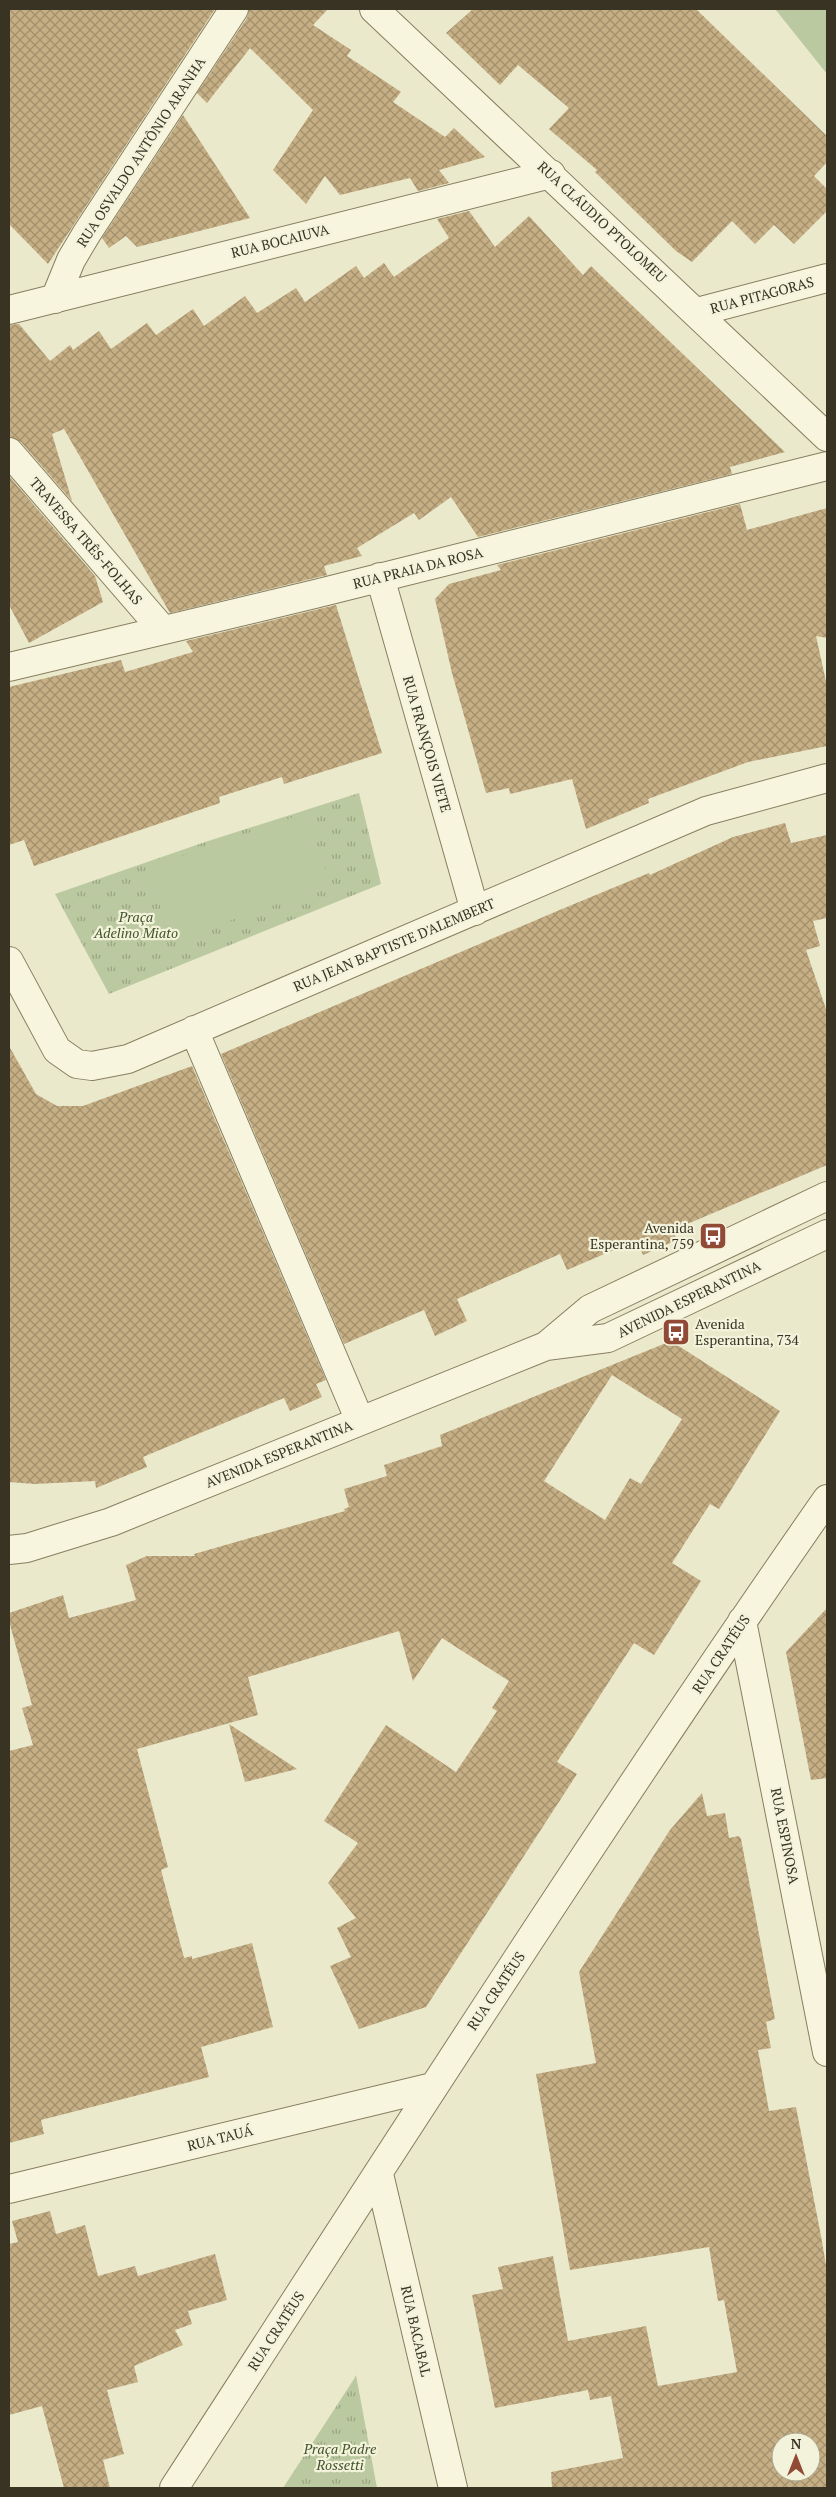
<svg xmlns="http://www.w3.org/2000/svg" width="836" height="2497" font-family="'PT Serif',serif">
  <defs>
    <pattern id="park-tufts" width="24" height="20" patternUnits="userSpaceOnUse" patternTransform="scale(1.25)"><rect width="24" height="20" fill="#bbc9a0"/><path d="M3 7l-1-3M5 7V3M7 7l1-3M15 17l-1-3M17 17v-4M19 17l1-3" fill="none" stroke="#99a482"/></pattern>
    <pattern id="building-cross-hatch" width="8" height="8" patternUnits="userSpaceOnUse" patternTransform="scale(1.25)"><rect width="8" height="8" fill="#c6af85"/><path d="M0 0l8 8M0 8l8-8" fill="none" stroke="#a28f6c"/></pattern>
  </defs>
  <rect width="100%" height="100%" fill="#ebe9cb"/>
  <path fill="url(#park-tufts)" d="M359 793 381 884 109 994 55 894 205 842Z
    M356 2375 377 2488H283L354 2379Z"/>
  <path fill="#bbc9a0" d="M775 9H827V74Z
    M305 813 331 885 173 941 147 868Z"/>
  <path fill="url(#building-cross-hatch)" fill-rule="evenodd" d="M9 9H215L48 264 9 224Z
    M249 9H328L313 25 351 50 347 56 401 92 393 102 445 137 454 128 485 157 439 170 449 183 418 191 410 178 340 195 325 176 306 204 273 170 313 110 250 48 207 103 197 93 247 18Z
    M473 9H696L827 136V162L814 176 827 189V211L794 244 774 225 755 244 732 221 692 262 676 251 595 172 597 170 549 129 569 108 518 65 500 85 446 33Z
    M183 115 250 218 137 247 126 236 109 248 102 238Z
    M469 211 495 247 529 216 583 275 591 266 785 452 730 467 732 474 478 537 451 497 419 520 414 513 357 548 362 556 324 566 327 575 170 613 64 429 52 434 72 501 21 442 9 437V325L19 324 50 361 70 345 73 350 99 331 111 349 147 323 156 335 193 309 204 326 245 296 257 313 296 288 305 302 356 266 364 278 384 263 394 277 449 238 437 219Z
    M9 476 95 576 103 602 29 643 9 605Z
    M740 504 747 530 827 508V638L816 636 827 686V746L748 762 648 799 649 803 586 829 572 779 510 794 509 788 486 793 452 673 435 599 449 584 501 570 497 565Z
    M336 605 382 753 284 784 282 777 219 797 220 803 34 866 24 840 9 845V687L121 660 125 672 193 652 186 641Z
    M785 823 791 843 827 835V918L813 921 820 946 806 950 827 1012V1165L673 1230 677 1240 643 1255 637 1240 567 1270 560 1254 457 1299 467 1321 435 1336 424 1310 344 1344 221 1054 562 909 649 873 650 875 733 837Z
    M9 1046 36 1094 57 1106H83L192 1066 326 1380 316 1384 322 1397 290 1411 284 1398 143 1457 147 1467 96 1488 95 1481 34 1484 9 1482Z
    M671 1341 780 1411 719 1509 710 1504 672 1563 701 1581 654 1655 634 1643 557 1762 577 1774 426 2007 359 2029 330 1966 351 1957 337 1928 356 1918 328 1883 358 1843 324 1821 386 1725 456 1772 497 1711 492 1708 509 1681 442 1638 413 1681 399 1631 248 1677 258 1715 137 1749 168 1867 161 1870 184 1958 192 1956V1959L252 1943 273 2027 201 2047 209 2077 41 2120 44 2134 9 2143V1751L33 1745 22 1708 32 1705 9 1621V1613L63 1595 69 1618 136 1600 126 1565 147 1556H195L194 1554 345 1511 344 1509 349 1507 344 1489 387 1476 384 1465 442 1446 440 1435ZM612 1375 682 1419 641 1484 630 1478 605 1520 544 1481Z
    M827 1608V1778L811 1780 786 1652Z
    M229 1724 297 1769 245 1782Z
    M702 1793 707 1816 725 1813 729 1838 739 1836 741 1839 775 2019 766 2022 771 2048 758 2050 769 2111 796 2107 821 2236 827 2271V2488H552L551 2472 623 2458 611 2396 590 2400 588 2390 495 2408 472 2295 503 2289 498 2267 553 2256 568 2341 646 2326 658 2386 737 2372 724 2300 718 2301 709 2247 570 2270 536 2074 596 2063 579 1972 670 1830ZM781 2442H811V2472H781Z
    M50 2211 56 2234 85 2225 98 2276 135 2266 138 2276 215 2254 227 2300 188 2311 192 2324 175 2330 183 2345 134 2366 138 2382 107 2390 124 2454 103 2460 110 2488H64L42 2406 9 2415V2244L18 2242 12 2221Z"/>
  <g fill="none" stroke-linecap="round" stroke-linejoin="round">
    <g stroke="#877e61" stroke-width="30">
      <path id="minor" d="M374 9 827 437
        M55 299 71 260 87 233 234 9
        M9 310 551 174
        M697 312 827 278
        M9 452 163 630
        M380 577 475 911
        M9 667 315 594 827 466
        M9 961 57 1050 77 1064 92 1066 128 1059 706 811 827 778
        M194 1030 360 1421
        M546 1346 590 1309 827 1196
        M9 1550 27 1548 111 1522 546 1346 608 1338 827 1234
        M742 1621 827 2052
        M379 2174 453 2488
        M9 2189 432 2087
        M174 2488C389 2157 601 1823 827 1499"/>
    </g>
    <use href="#minor" stroke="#f7f5de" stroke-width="28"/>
  </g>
  <defs>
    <g id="bus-square" transform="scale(1.4375)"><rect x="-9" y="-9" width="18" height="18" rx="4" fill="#914a36" stroke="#f3f2da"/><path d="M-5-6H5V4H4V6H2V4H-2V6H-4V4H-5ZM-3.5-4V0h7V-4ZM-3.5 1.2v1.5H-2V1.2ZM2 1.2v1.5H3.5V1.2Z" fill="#fff"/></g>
  </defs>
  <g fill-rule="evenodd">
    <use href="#bus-square" x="713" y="1236"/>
    <use href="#bus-square" x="676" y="1332"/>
  </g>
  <g text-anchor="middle" stroke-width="4.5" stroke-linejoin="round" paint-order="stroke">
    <g font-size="14" fill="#393323" stroke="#f3f2da">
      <text transform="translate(141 152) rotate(-57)" y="5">RUA OSVALDO ANTÔNIO ARANHA</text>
      <text transform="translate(602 222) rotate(43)" y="5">RUA CLÁUDIO PTOLOMEU</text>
      <text transform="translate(280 241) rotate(-14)" y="5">RUA BOCAIUVA</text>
      <text transform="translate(762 295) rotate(-15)" y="5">RUA PITAGORAS</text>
      <text transform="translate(86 541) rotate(49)" y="5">TRAVESSA TRÊS-FOLHAS</text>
      <text transform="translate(418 568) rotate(-14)" y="5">RUA PRAIA DA ROSA</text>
      <text transform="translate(427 744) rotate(74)" y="5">RUA FRANÇOIS VIETE</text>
      <text transform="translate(394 945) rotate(-23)" y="5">RUA JEAN BAPTISTE D'ALEMBERT</text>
      <text transform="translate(689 1299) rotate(-26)" y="5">AVENIDA ESPERANTINA</text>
      <text transform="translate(279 1454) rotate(-22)" y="5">AVENIDA ESPERANTINA</text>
      <text transform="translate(721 1654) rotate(-56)" y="5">RUA CRATÉUS</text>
      <text transform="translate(785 1836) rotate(79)" y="5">RUA ESPINOSA</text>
      <text transform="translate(496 1991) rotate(-56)" y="5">RUA CRATÉUS</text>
      <text transform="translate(220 2138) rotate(-14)" y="5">RUA TAUÁ</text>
      <text transform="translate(276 2331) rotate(-57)" y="5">RUA CRATÉUS</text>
      <text transform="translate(416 2331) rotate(77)" y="5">RUA BACABAL</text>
    </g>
    <g font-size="14" font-style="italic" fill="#40542b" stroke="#f3f2da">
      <text x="136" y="922">Praça<tspan x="136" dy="16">Adelino Miato</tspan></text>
      <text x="340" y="2454">Praça Padre<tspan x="340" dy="16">Rossetti</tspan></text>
    </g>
    <g font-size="14" fill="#393323" stroke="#f3f2da" text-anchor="end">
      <text x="694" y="1233">Avenida<tspan x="694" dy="16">Esperantina, 759</tspan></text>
      <text x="695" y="1329" text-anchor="start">Avenida<tspan x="695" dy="16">Esperantina, 734</tspan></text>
    </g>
  </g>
  <rect width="836" height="2497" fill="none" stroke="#393323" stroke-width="20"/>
  <g transform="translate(796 2457)"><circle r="24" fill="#f3f2da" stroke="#a9a691"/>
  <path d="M0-4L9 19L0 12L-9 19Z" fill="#914a36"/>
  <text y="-8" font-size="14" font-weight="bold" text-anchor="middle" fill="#393323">N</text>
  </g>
</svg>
